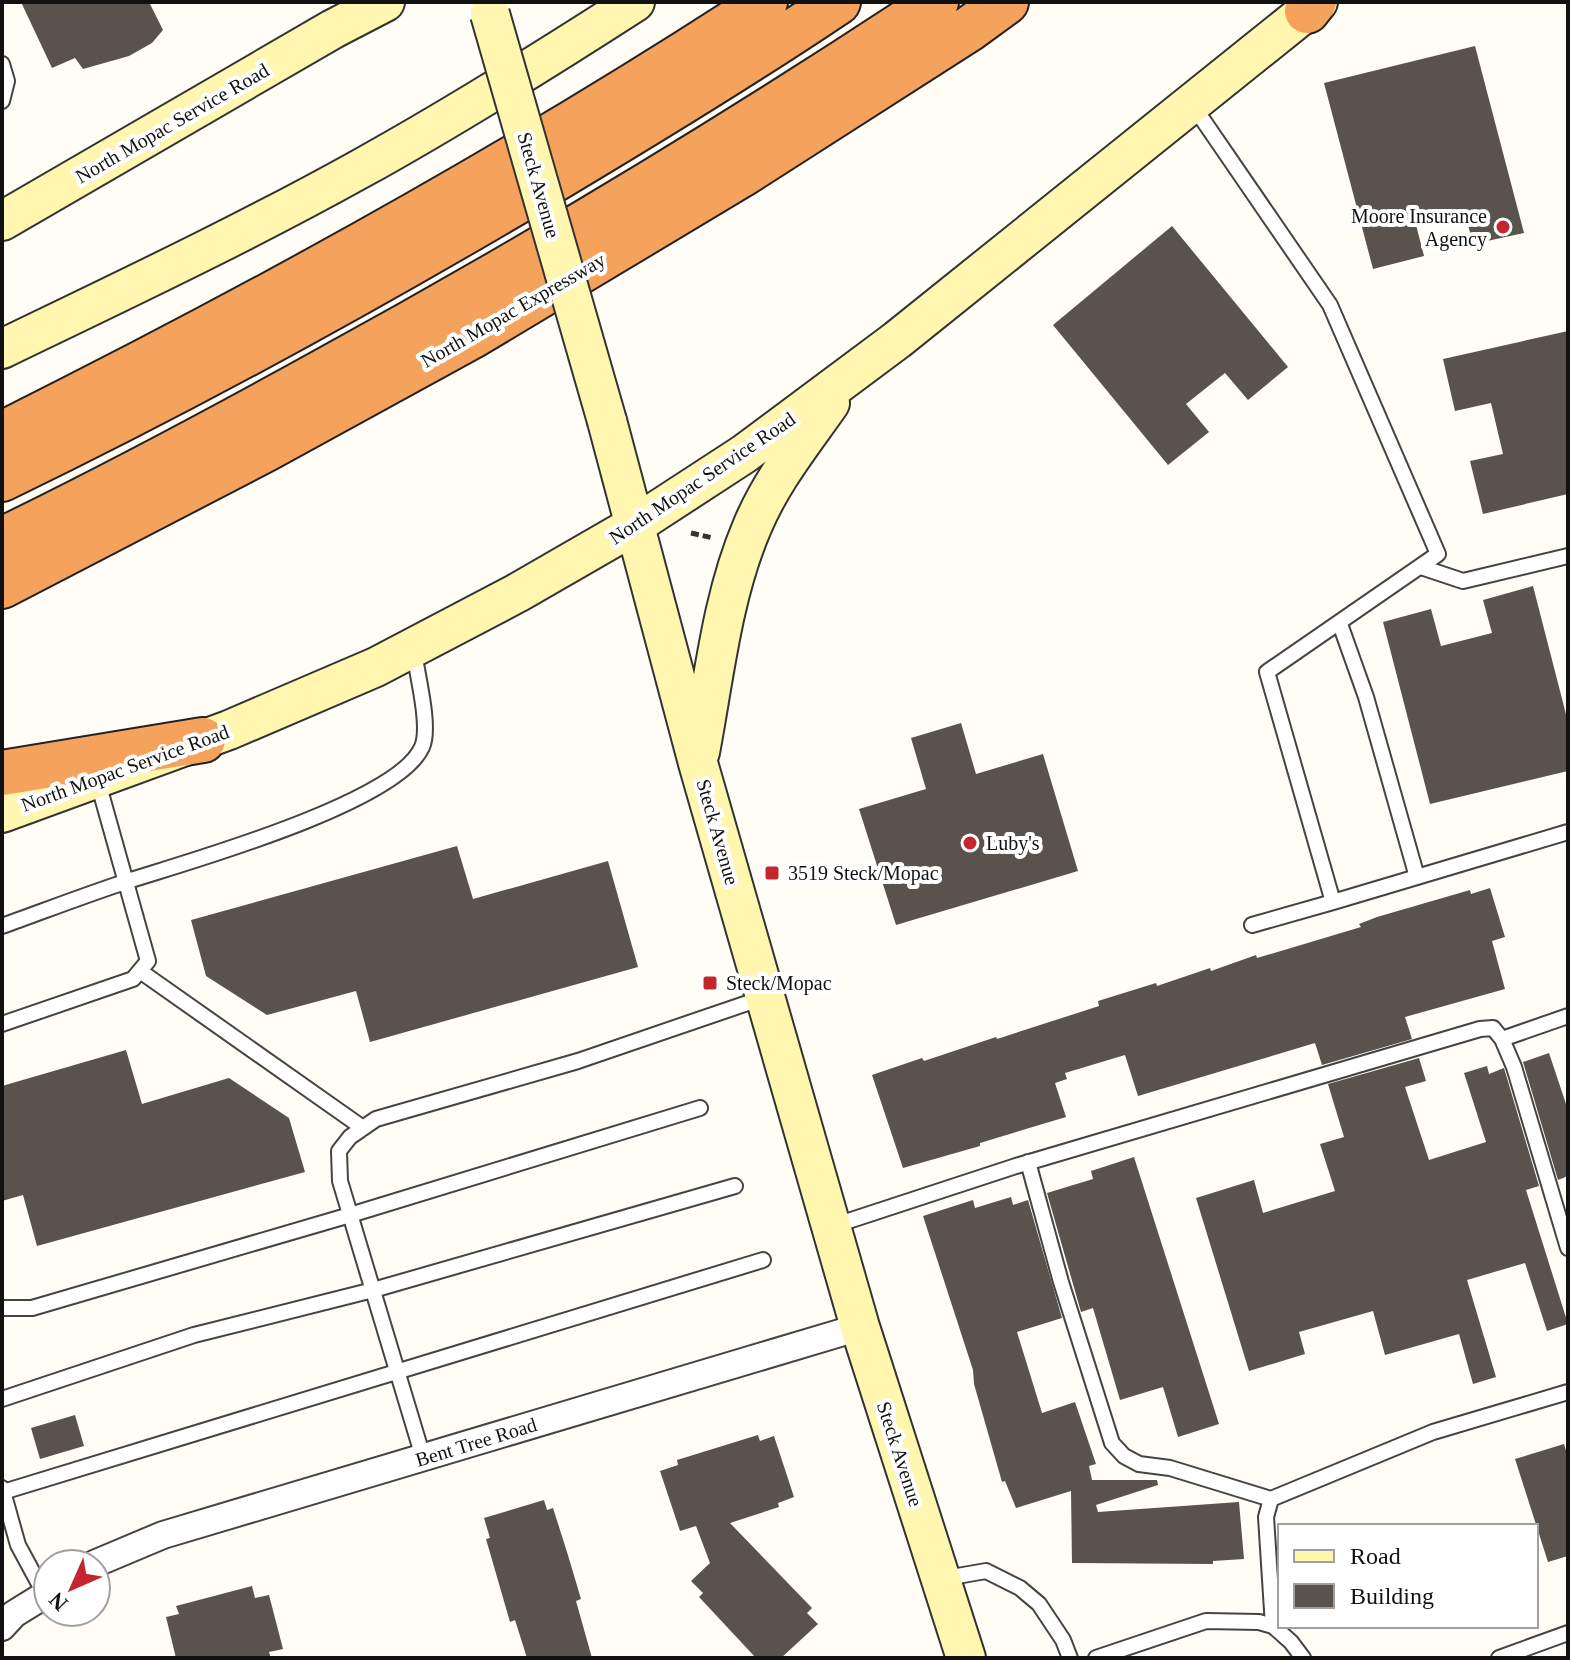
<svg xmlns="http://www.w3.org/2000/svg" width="1570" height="1660" font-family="'Times New Roman',serif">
  <rect width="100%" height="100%" fill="#fffdf5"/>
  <path fill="#5a524d" d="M21 2H149L163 30 152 43 129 56 83 69 75 58 52 68Z
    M1475 46 1524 233 1473 244 1464 209 1415 221 1424 256 1373 269 1324 83Z
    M1172 226 1288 367 1248 400 1225 373 1186 404 1209 432 1168 465 1053 325Z
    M1568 331V494L1483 514 1470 461 1503 454 1491 403 1455 411 1443 359Z
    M1533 586 1568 722V771L1430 804 1383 622 1431 609 1441 646 1492 633 1483 600Z
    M961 723 976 774 1043 754 1078 871 896 925 859 809 926 789 911 738Z
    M457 846 473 899 608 861 638 967 370 1042 356 991 267 1015 206 976 191 920Z
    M1490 888 1505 937 1492 941 1505 989 1405 1017 1412 1039 1322 1065 1315 1043 1138 1096 1125 1055 1065 1073 1067 1079 1055 1083 1066 1117 980 1143V1146L903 1168 872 1075 922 1058 924 1061 996 1037 997 1039 1099 1006 1098 1001 1156 983 1157 986 1210 968 1211 971 1256 955 1257 958 1361 927 1359 924 1377 917 1470 890 1471 894Z
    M126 1050 142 1104 229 1078 289 1118 305 1172 37 1246 23 1195 2 1201V1086Z
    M1549 1053 1568 1110V1176L1558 1180 1523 1062Z
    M1419 1058 1426 1081 1405 1087 1429 1160 1486 1142 1464 1073 1487 1066 1489 1074 1504 1068 1539 1186 1526 1190 1568 1324 1547 1331 1525 1263 1467 1280 1496 1377 1473 1384 1459 1334 1385 1355 1373 1311 1299 1332 1305 1354 1249 1371 1196 1198 1254 1180 1263 1213 1335 1191 1320 1144 1344 1137 1328 1084Z
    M1134 1157 1219 1424 1178 1437 1163 1387 1120 1400 1093 1308 1081 1312 1047 1193 1093 1179 1091 1171Z
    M1011 1197 1013 1205 1028 1200 1062 1318 1017 1332 1042 1413 1075 1402 1096 1464 1089 1466 1092 1480H1157L1158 1485 1096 1505 1098 1512 1239 1502 1244 1559 1213 1561V1564L1072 1563 1071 1491 1016 1508 1005 1481 1002 1482 974 1384 973 1370 923 1216 973 1200 975 1208Z
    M75 1415 84 1446 40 1459 31 1428Z
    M758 1435 760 1441 774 1436 794 1497 778 1503 779 1507 730 1523 812 1608 807 1613 818 1624 781 1658H756L699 1597 703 1593 691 1581 710 1563 696 1526 680 1531 660 1471 678 1465 677 1460Z
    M1564 1444 1568 1457V1556L1548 1562 1515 1459Z
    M544 1500 547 1510 553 1508 567 1552 581 1599 576 1601 592 1658H527L515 1620 510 1622 486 1539 490 1538 484 1518Z
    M252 1586 255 1598 269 1595 283 1649 269 1652 271 1658H176L166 1617 179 1614 176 1606Z"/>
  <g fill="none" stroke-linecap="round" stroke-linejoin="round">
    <g stroke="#444" stroke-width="18">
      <path id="lane" d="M2 64 7 81 2 101
        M1192 104 1330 305 1438 554 1267 672 1333 902 1252 925
        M1421 567 1463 581 1568 556
        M1340 624 1366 697 1417 877
        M1333 902 1568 832
        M2 926C44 911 85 895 128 881 187 862 398 803 422 747 431 727 417 675 414 651
        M140 971 363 1128
        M2 1024 133 979 148 961 97 779
        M1502 1039 1568 1016
        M1028 1162 1061 1282 1112 1443 1124 1456 1139 1464 1170 1468 1271 1499
        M833 1226 1016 1166 1480 1029 1493 1028 1502 1039 1514 1067 1568 1248
        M2 1308H32L350 1215 700 1108
        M2 1399 194 1335 373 1290 735 1186
        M423 1457 340 1181 339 1151 350 1137 376 1119 578 1061 765 997
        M2 1488 18 1545 45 1595
        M3 1492 763 1260
        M940 1579 986 1571 1020 1588 1039 1604 1063 1640 1070 1658
        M1273 1626 1266 1517 1271 1499 1433 1432 1568 1392
        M1096 1658 1206 1621 1259 1622 1273 1626 1291 1642 1303 1658
        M1499 1658 1568 1633"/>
    </g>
    <g stroke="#444" stroke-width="30">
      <path id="street" d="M94 1564 163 1535 860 1327
        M2 1627 14 1614 48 1593"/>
    </g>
    <g stroke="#333" stroke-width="42">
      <path id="secondary" d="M2 221 333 29 385 2
        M2 349C122 291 243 234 360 169 454 117 545 60 635 2
        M607 421 698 763 860 1327 966 1658
        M700 752C714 678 722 597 752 527 771 481 802 443 830 403
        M2 813 229 730 376 667 517 593 635 525 744 454 897 340 1318 2"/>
    </g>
    <g stroke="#222" stroke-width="48">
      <path id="highway" d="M1307 11 1314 2
        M2 434C263 304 520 162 765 2
        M2 479C188 389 368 290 545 185 644 126 743 66 838 2
        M2 540C109 488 214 432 319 374 530 259 735 135 936 2
        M2 586 266 449 474 335 741 175 969 29 1006 2
        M2 773 203 740"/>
    </g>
    <path stroke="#333" stroke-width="5" stroke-dasharray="8 4" stroke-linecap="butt" d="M691 533 713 538"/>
    <use href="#lane" stroke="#fff" stroke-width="14"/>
    <use href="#street" stroke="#fff" stroke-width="26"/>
    <use href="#secondary" stroke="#fff6b0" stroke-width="38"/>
    <use href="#highway" stroke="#f5a25d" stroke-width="44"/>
    <g stroke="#333" stroke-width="42" stroke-linecap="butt">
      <path id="secondary-bridge" d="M490 14 607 421"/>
    </g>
    <use href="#secondary-bridge" stroke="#fff6b0" stroke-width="38"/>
  </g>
  <g fill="#c4262e" stroke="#fff" stroke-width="3">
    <circle cx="1503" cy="227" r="8"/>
    <circle cx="970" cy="843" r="8"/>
    <rect x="764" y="865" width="16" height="16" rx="4"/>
    <rect x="702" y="975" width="16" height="16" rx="4"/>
  </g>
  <g text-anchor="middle" stroke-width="8" stroke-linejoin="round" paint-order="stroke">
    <g font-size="20" fill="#111" stroke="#fff">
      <text transform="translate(172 123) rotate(-30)" y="7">North Mopac Service Road</text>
      <text transform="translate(539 185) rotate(74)" y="7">Steck Avenue</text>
      <text transform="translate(513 310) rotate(-30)" y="7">North Mopac Expressway</text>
      <text transform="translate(702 478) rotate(-34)" y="7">North Mopac Service Road</text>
      <text transform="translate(125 768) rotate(-20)" y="7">North Mopac Service Road</text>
      <text transform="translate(718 832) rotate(74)" y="7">Steck Avenue</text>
      <text transform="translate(476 1442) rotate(-17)" y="7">Bent Tree Road</text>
      <text transform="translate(900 1454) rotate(72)" y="7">Steck Avenue</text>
    </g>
    <g font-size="20" fill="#111" stroke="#fff" text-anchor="start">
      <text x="1487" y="223" text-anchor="end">Moore Insurance<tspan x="1487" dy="23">Agency</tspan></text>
      <text x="986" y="850">Luby's</text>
      <text x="788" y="880">3519 Steck/Mopac</text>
      <text x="726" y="990">Steck/Mopac</text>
    </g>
  </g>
  <rect width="1570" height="1660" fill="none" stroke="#111111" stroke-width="8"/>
  <rect x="1278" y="1524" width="260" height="104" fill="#ffffff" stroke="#a0a0a0" stroke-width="2"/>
  <rect x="1294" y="1550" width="40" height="12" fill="#fff6b0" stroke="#a0a0a0" stroke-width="2"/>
  <text x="1350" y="1564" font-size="24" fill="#111111">Road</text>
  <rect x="1294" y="1584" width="40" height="24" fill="#5a524d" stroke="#a0a0a0" stroke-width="2"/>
  <text x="1350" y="1604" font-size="24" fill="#111111">Building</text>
  <g transform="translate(72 1588) rotate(225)"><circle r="38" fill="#ffffff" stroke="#a0a0a0" stroke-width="2"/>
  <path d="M0-6L14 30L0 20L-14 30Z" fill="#c4262e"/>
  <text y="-12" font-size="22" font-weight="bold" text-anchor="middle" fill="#111111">N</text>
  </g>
</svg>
